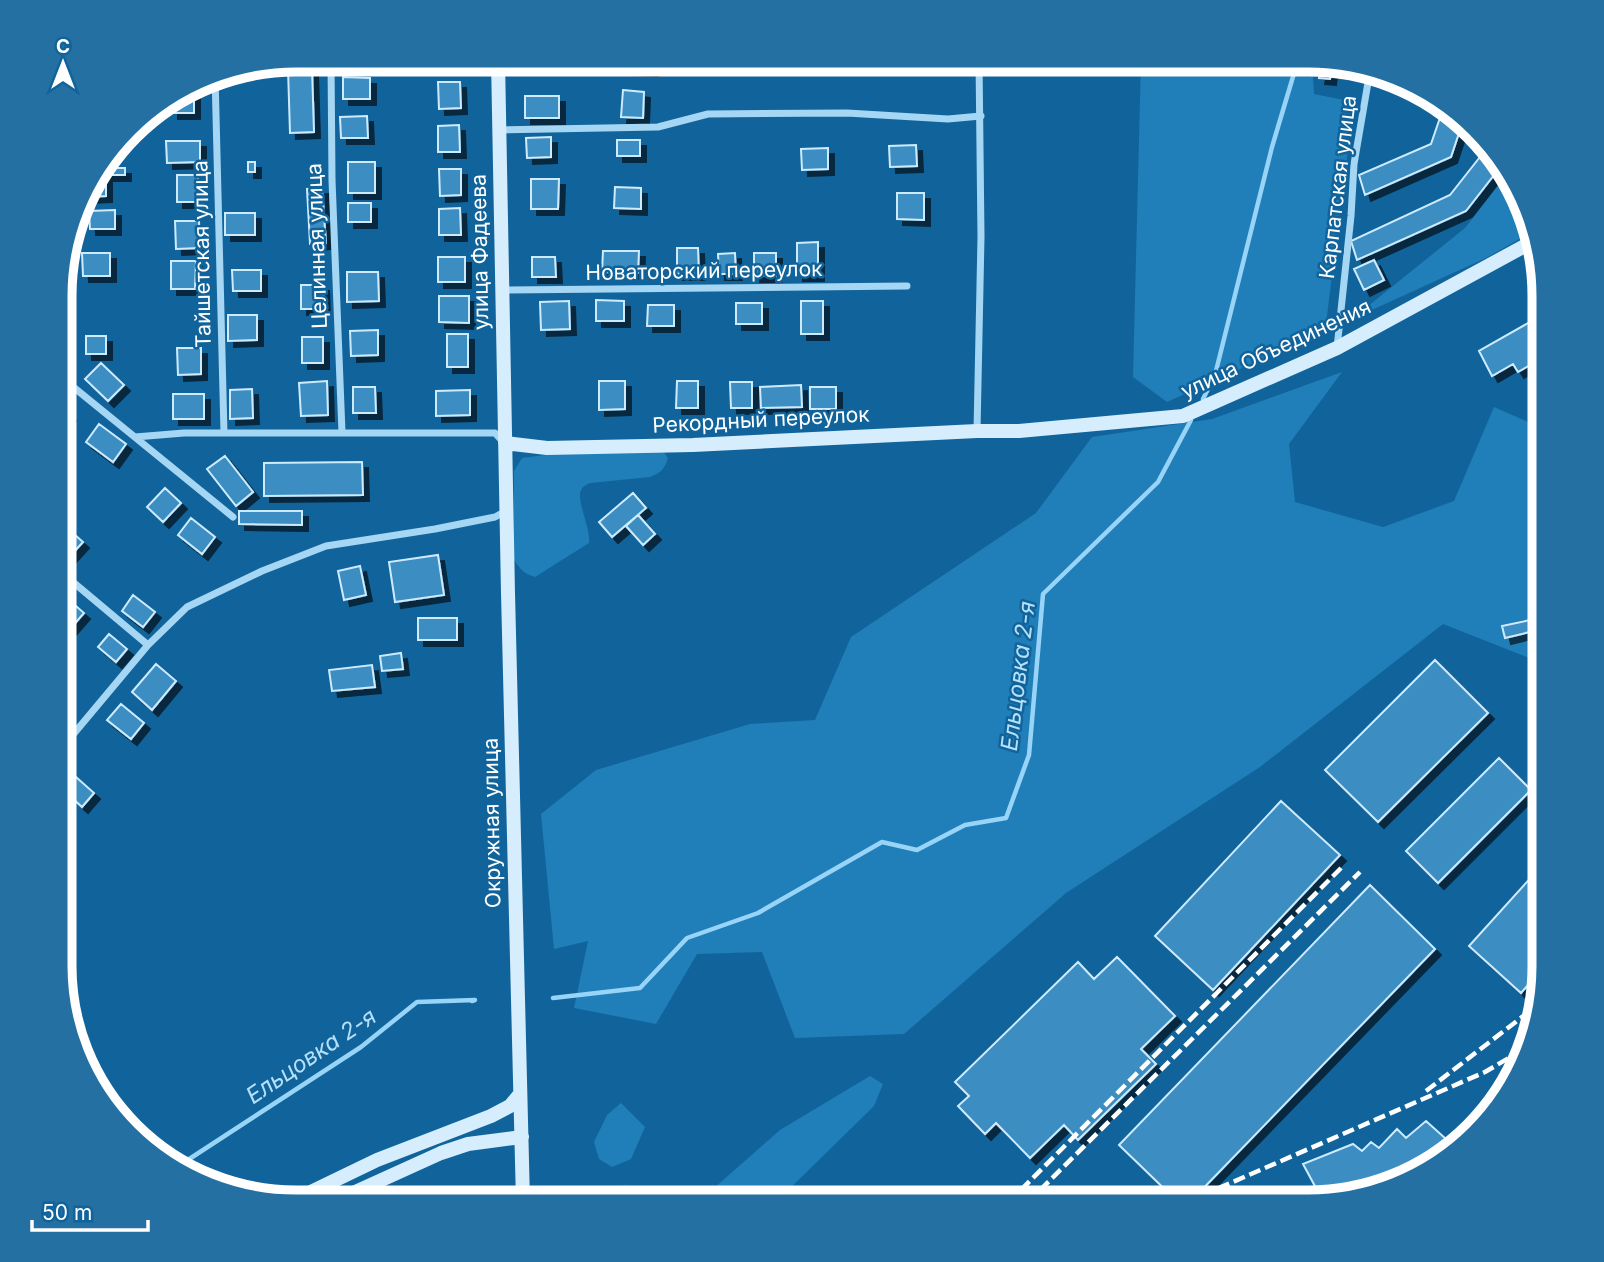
<svg xmlns="http://www.w3.org/2000/svg" width="1604" height="1262" font-family="Inter,sans-serif">
  <defs>
    <filter id="shadow"><feDropShadow dx="6" dy="6" stdDeviation="0" flood-color="#0009"/></filter>
  </defs>
  <rect width="100%" height="100%" fill="#11649b"/>
  <path fill="#207eb9" d="M1141 60H1312L1314 94 1354 102 1325 331 1167 402 1133 377Z
    M1507 174 1520 191 1530 233 1486 258 1352 319 1465 228Z
    M1342 372 1289 444 1295 502 1383 527 1454 501 1494 407 1544 429V655L1537 661 1443 624 1260 767 1066 893 904 1034 795 1038 762 952 697 954 656 1024 574 1008 588 941 554 949 541 814 596 770 750 724 815 720 851 637 1036 513 1092 437 1212 419Z
    M663 451 668 458C665 469 660 473 650 477L590 483C587 484 583 486 581 490 576 500 591 529 589 543L535 577C524 574 520 569 514 560V471L522 458 560 453Z
    M870 1076 883 1084 874 1106 776 1202H585L625 1185 660 1192 713 1189 780 1130Z
    M621 1103 645 1127 631 1159 612 1167 599 1159 594 1142 607 1115Z"/>
  <g fill="none" stroke-linecap="round" stroke-linejoin="round">
    <path stroke="#97d4f7" stroke-width="4.5" d="M1203 399 1215 375 1272 147 1295 70 1292 60
      M553 998 640 988 687 938 758 913 882 842 917 850 965 825 1006 818 1029 755 1043 594 1158 482 1191 420
      M177 1167 361 1047 417 1002 475 1000 472 1001"/>
  </g>
  <path fill="#3a8dc2" stroke="#ceebfe" stroke-width="2" filter="url(#shadow)" d="M436 60H458V66L436 65Z
    M626 60H653L652 70 626 69Z
    M1322 60 1332 62 1330 79 1319 78Z
    M312 68 314 132 290 133 288 69Z
    M343 77 370 78V99H343Z
    M438 82H460L461 108 439 109Z
    M194 87V113H172V99Z
    M623 90 644 92 643 118 621 117Z
    M525 96H559V118H525Z
    M1444 106 1464 118 1451 157 1365 195 1359 175 1431 144Z
    M367 116 368 138H341L340 117Z
    M459 125 460 152H438V126Z
    M551 137V157L527 158 526 138Z
    M617 140H640V156H617Z
    M166 141H200V162L167 163Z
    M916 145 917 166 890 167 889 146Z
    M828 148V169L802 170 801 149Z
    M1487 148 1501 166 1466 211 1357 260 1351 241 1450 195Z
    M248 162H255V172H248Z
    M348 162H375V193H348Z
    M99 168H125V175H106V196L85 197 91 178Z
    M439 169H461V195L440 196Z
    M177 175H198V202H177Z
    M531 179H559L558 209H531Z
    M615 187 641 188V209L614 208Z
    M322 188 326 243 310 244 307 189Z
    M897 193H924V220L897 219Z
    M348 203H371V222H348Z
    M460 208 461 235H439V209Z
    M115 210V229H90L89 211Z
    M225 213H255V235H225Z
    M175 221H199L200 248 176 249Z
    M818 242V275H797V243Z
    M677 248H698L699 274H677Z
    M603 251H639L638 273 602 272Z
    M82 253H110V276H83Z
    M735 253 736 274H719L718 254Z
    M754 253H776V276H754Z
    M438 257H465V282H438Z
    M532 257H555L556 277H532Z
    M1374 260 1384 280 1364 290 1354 269Z
    M171 261H196L195 289H171Z
    M232 270H261V291H233Z
    M347 272H378L379 301 347 302Z
    M301 285H323L324 309H301Z
    M439 296H469V323L439 322Z
    M596 300 624 301V321H596Z
    M569 301 570 329 541 330 540 302Z
    M801 301H823V334H801Z
    M736 303H762V324H736Z
    M648 305H674V326H647Z
    M1544 314V357L1518 372 1513 364 1492 376 1479 351Z
    M228 315H257V340L228 341Z
    M378 330V355L351 356 350 331Z
    M447 334H468V367H447Z
    M86 336H106V354H86Z
    M302 337H323V363H302Z
    M177 348H201V374L178 375Z
    M101 363 124 385 108 401 85 379Z
    M327 381 328 415 301 416 299 383Z
    M599 381H625V409L599 410Z
    M677 381H698V408H676Z
    M730 382H752V408H731Z
    M801 385 802 407 761 408 760 387Z
    M353 387H375L376 413H353Z
    M810 387H836V409H810Z
    M252 389 253 418 230 419V390Z
    M470 390V415L436 416V391Z
    M173 394H204V419H173Z
    M61 408 70 415 61 425Z
    M99 424 126 444 113 462 86 442Z
    M225 456 253 492 236 506 207 469Z
    M362 462 363 495 264 496V463Z
    M165 488 181 503 163 522 147 507Z
    M633 493 646 508 612 537 599 522Z
    M239 511H302V525L239 524Z
    M638 515 655 534 643 545 626 526Z
    M191 518 215 537 202 554 178 535Z
    M66 527 83 542 63 564 61 563V534Z
    M438 555 444 595 395 602 389 562Z
    M360 566 366 595 344 600 338 571Z
    M61 593 84 613 70 629 61 621Z
    M133 595 155 612 143 627 122 611Z
    M418 618H457V640H418Z
    M1535 619 1538 630 1505 638 1502 626Z
    M109 634 127 649 116 662 98 647Z
    M401 653 403 669 382 671 380 656Z
    M1435 660 1488 713 1378 822 1325 770Z
    M156 664 176 681 152 710 132 692Z
    M372 665 375 687 332 691 329 670Z
    M121 704 144 723 131 739 107 720Z
    M1499 758 1531 790 1438 883 1406 851Z
    M67 769 94 793 82 807 60 787V776Z
    M1281 801 1340 855 1213 990 1155 936Z
    M1544 863V967L1521 993 1469 946Z
    M1370 885 1435 949 1190 1202H1178L1119 1145Z
    M1117 957 1175 1016 1141 1049 1156 1064 1078 1140 1064 1125 1030 1158 996 1123 985 1134 958 1106 969 1096 955 1082 1078 962 1094 979Z
    M1426 1121 1446 1139 1412 1176 1399 1184 1307 1202 1317 1190 1303 1164 1353 1144 1362 1151 1371 1142 1379 1148 1397 1129 1406 1138Z"/>
  <g fill="none" stroke-linecap="round" stroke-linejoin="round">
    <path stroke="#a5d6f4" stroke-width="7" d="M331 60 332 180 342 432
      M215 75 224 433
      M499 130 658 127 708 114 847 113 948 119 981 116
      M64 257 67 381
      M503 290 907 286
      M1337 348 1351 216 1354 164 1370 71
      M61 377 233 517
      M977 431 981 237 979 60
      M135 437 184 433H495L504 443
      M61 572 148 645
      M61 749 148 645 187 607 262 571 326 546 435 529 495 517 506 511"/>
    <path stroke="#d5edfd" stroke-width="14" d="M498 60 508 593 523 1202
      M505 443 547 448 693 445 977 431H1019L1183 416 1337 348 1532 242
      M290 1202 377 1160 491 1116 510 1106 520 1094
      M333 1202 441 1153 468 1144 522 1137"/>
    <path stroke="#fff" stroke-width="4.5" stroke-dasharray="12 5" stroke-linecap="butt" d="M1426 1091 1539 1004
      M1484 1124 1487 1120
      M1009 1202 1344 865
      M1028 1202 1360 872
      M1187 1202 1485 1072 1529 1046"/>
  </g>
  <g text-anchor="middle" stroke-width="5" stroke-linejoin="round" paint-order="stroke">
    <g font-size="21" fill="#fff" stroke="#11649b">
      <text transform="translate(1338 187) rotate(-83)" y="7">Карпатская улица</text>
      <text transform="translate(317 246) rotate(-92)" y="7">Целинная улица</text>
      <text transform="translate(480 252) rotate(-91)" y="7">улица Фадеева</text>
      <text transform="translate(202 254) rotate(-91)" y="7">Тайшетская улица</text>
      <text transform="translate(704 271) rotate(-1)" y="7">Новаторский переулок</text>
      <text transform="translate(1276 349) rotate(-25)" y="7">улица Объединения</text>
      <text transform="translate(761 420) rotate(-3)" y="7">Рекордный переулок</text>
      <text transform="translate(492 823) rotate(-91)" y="7">Окружная улица</text>
    </g>
    <g font-size="23" font-style="italic" fill="#b6e1fb" stroke="#11649b">
      <text transform="translate(1018 676) rotate(-83)" y="8">Ельцовка 2-я</text>
      <text transform="translate(311 1056) rotate(-34)" y="8">Ельцовка 2-я</text>
    </g>
  </g>
  <path d="M0 0H1604V1262H0ZM296 72H1308A224 224 0 0 1 1532 296V966A224 224 0 0 1 1308 1190H296A224 224 0 0 1 72 966V296A224 224 0 0 1 296 72Z" fill="#2470a3" fill-rule="evenodd"/>
  <path fill="none" stroke="#fff" stroke-width="9" d="M296 72H1308A224 224 0 0 1 1532 296V966A224 224 0 0 1 1308 1190H296A224 224 0 0 1 72 966V296A224 224 0 0 1 296 72Z"/>
  <g transform="translate(63 63)" stroke="#11649b" stroke-width="5" paint-order="stroke">
  <path d="M0-5L12 26L0 18L-12 26Z" fill="#ffffff"/>
  <text y="-10" font-size="19" font-weight="bold" text-anchor="middle" fill="#ffffff">С</text>
  </g>
  <path d="M32 1220v10h116v-10" fill="none" stroke="#ffffff" stroke-width="3.5"/>
  <text x="42" y="1220" font-size="21" fill="#ffffff" stroke="#11649b" stroke-width="5" paint-order="stroke">50 m</text>
</svg>
